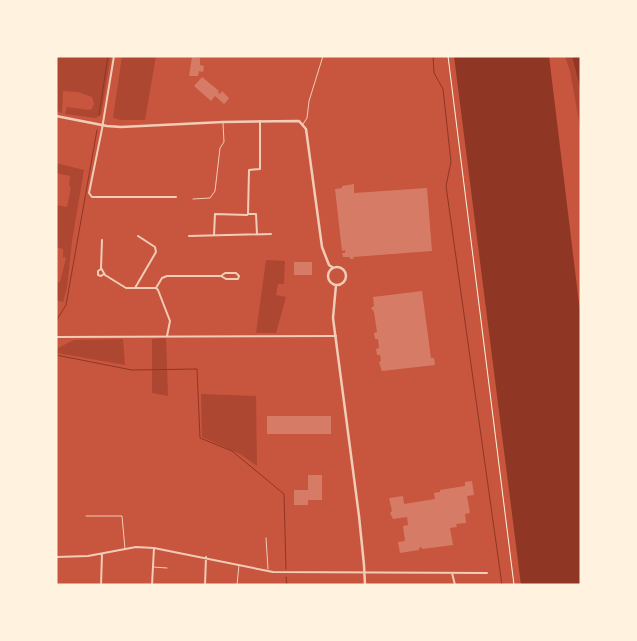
<svg xmlns="http://www.w3.org/2000/svg" width="637" height="641" font-family="Commissioner,sans-serif">
  <rect width="100%" height="100%" fill="#c8553d"/>
  <path fill="#ae4732" d="M56 56H111L101 115 96 118 65 114 67 107 89 110 92 109 94 104 92 97 78 92 63 91 62 113 56 111Z
    M122 56H156L145 120H121L113 118Z
    M565 56H572L581 92V132L570 71Z
    M56 163 84 170 72 241 67 288 63 302 56 300V282H60L66 258 63 257V249L56 247V205L67 207 71 187 69 186 70 176 56 173Z
    M266 260 285 261 284 284H278L276 295 286 297 276 333H256Z
    M166 338 168 396 152 393V339Z
    M123 339 125 365 57 353 58 348 74 340Z
    M201 394 256 396 257 466 240 454 202 437Z"/>
  <path fill="#8f3625" d="M454 56H549L581 320V585H521Z
    M572 56H581V92Z"/>
  <g fill="none" stroke-linecap="round" stroke-linejoin="round">
    <path stroke="#8f3625" stroke-width="1" d="M433 56 434 73 443 89 451 162 446 186 502 585
      M99 115 108 56
      M56 321 66 305 97 130
      M56 355 132 370 197 369 200 438 232 451 284 494 286 569
      M286 577 287 585"/>
  </g>
  <path fill="#d67c66" d="M192 57 200 58V65L204 66 203 72 199 71 198 76H189Z
    M202 77 219 91 218 93 220 94 222 91 229 98 226 102 224 104 215 96 211 101 194 86Z
    M354 184V193L427 188 432 251 353 257 354 259H350V257H343L342 253H345V250L342 251 335 189 342 188V186Z
    M294 262H312V275H294Z
    M422 291 431 358H434L435 365 382 371 379 362 381 361 380 355H377L376 349 379 348 378 339H375L374 333 377 332 374 312 371 308 374 306 373 297Z
    M267 416H331V434H267Z
    M308 475H322V500H308V505H294V490H308Z
    M472 481 474 495 467 496 470 513 465 514 466 523 456 524 457 527 450 528 453 545 422 549V547L419 548V550L400 553 398 542 405 541 403 526 408 525 407 517 393 519 390 513 392 511 389 498 403 496 404 504 435 499 434 493 440 492V490L465 486V482Z"/>
  <g fill="none" stroke-linecap="round" stroke-linejoin="round">
    <path stroke="#fff3e0" stroke-width="1" d="M448 56 514 585"/>
    <path stroke="#f1ccb7" stroke-width="1" d="M303 124 307 118 309 101 323 56
      M193 199 210 198 215 191 220 148 224 142 223 123
      M86 516H122L125 549
      M266 538 268 569
      M153 567 167 568
      M237 585 239 565"/>
    <path stroke="#f1ccb7" stroke-width="2" d="M114 56 102 129 89 193 92 197H176
      M257 234 256 214H248L249 170 260 169V121
      M214 235 215 214 247 215 248 214
      M189 236 271 234
      M102 240 101 268 105 275 126 288H156L158 290 170 321 167 336
      M101 269 98 271V275L101 276 104 274
      M135 288 156 252 155 247 138 236
      M156 288 162 278 167 276H221L226 279H238L239 276 236 273H225L221 276
      M56 337 336 336
      M56 557 88 556 136 547 154 548 273 572 487 573
      M452 573 455 585
      M101 585 102 554
      M152 585 154 548
      M205 585 206 557"/>
    <path stroke="#f1ccb7" stroke-width="2.5" d="M56 116 107 126 121 127 223 122 299 121 306 129 322 247 329 265 332 267
      M328 276a9 9 0 1 1 18 0a9 9 0 1 1-18 0Z
      M336 285 333 318 359 516 364 565 365 585"/>
  </g>
  <rect width="637" height="641" fill="none" stroke="#fff3e0" stroke-width="115"/>
</svg>
